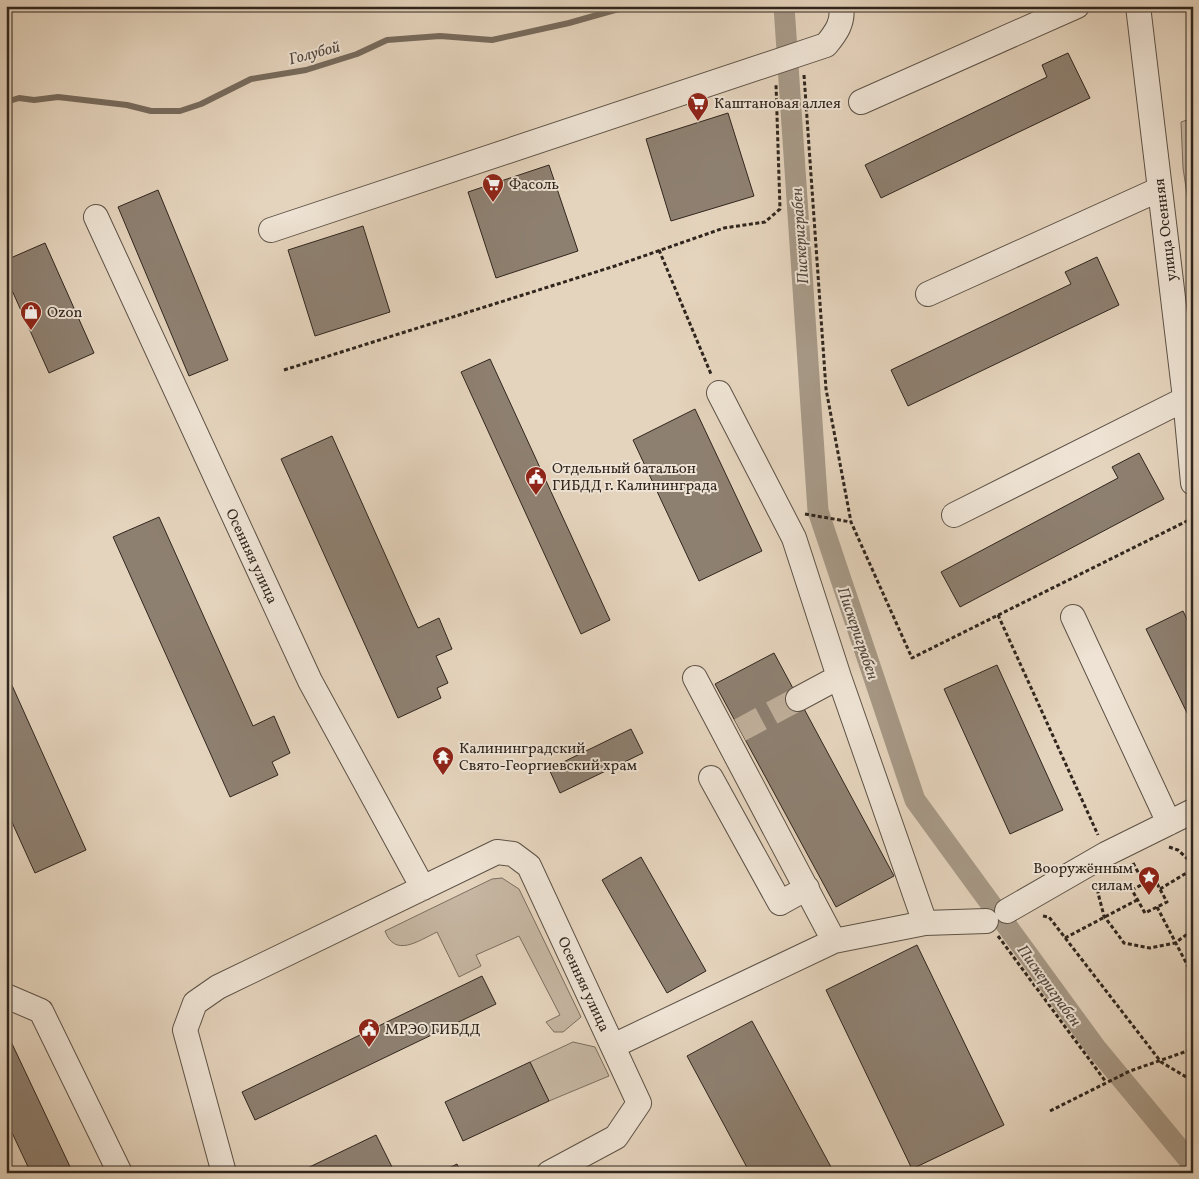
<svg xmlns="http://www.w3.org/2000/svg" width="1199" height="1179" font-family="Vollkorn,serif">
  <rect width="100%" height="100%" fill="#e5d4bd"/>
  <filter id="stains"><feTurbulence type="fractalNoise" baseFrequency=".004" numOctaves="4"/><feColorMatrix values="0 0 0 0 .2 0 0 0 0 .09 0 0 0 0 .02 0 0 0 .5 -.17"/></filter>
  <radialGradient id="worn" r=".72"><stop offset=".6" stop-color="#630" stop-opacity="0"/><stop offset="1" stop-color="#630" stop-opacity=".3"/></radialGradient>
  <path fill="#c6b6a2" stroke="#7b6e60" d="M1193 118V234L1183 168 1181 122Z
    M502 878 519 889 581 1017 563 1032H554L546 1022 560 1015 519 936 476 955 481 966 459 977 437 932C418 941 395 958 385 931L492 879Z
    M573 1042 595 1047 609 1076 549 1101 530 1062Z"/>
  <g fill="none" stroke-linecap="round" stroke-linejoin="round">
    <path stroke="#776b5d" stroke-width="6" d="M6 102 19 98 34 100 58 97 127 105 151 111H180L201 104 251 79 306 70 357 54 387 40 440 36 492 40 569 23 629 6"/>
    <path stroke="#a79987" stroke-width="21" d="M784 6 818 511 915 800 1096 1048 1193 1165"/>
  </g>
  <path fill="#8e8071" stroke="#30261e" d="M1068 53 1090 98 881 198 865 165 1047 77 1042 65Z
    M728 113 754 196 671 221 646 139Z
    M549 165 578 251 496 278 468 192Z
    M158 190 228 360 189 376 118 207Z
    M363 226 390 312 315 336 288 250Z
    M45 243 94 353 49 373 6 277V260Z
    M1097 257 1119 305 908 406 891 370 1071 284 1065 272Z
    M490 359 610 620 581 634 461 372Z
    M695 409 762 551 699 581 633 440Z
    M332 436 418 628 439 618 452 649 436 656 448 683 437 688 441 698 398 718 281 459Z
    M1139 453 1164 499 960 607 941 572 1118 478 1112 467Z
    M159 517 253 726 274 716 290 753 272 762 278 775 230 797 113 537Z
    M1183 611 1193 632V717L1190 719 1146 629Z
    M774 653 894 876 836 907 715 684Z
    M997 665 1063 810 1010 834 944 689Z
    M6 672 86 850 35 873 6 809Z
    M631 729 643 753 560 793 549 769Z
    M641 857 706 971 667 993 602 880Z
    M917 945 1004 1125 912 1169 826 990Z
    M482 976 496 1004 255 1120 242 1092Z
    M752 1021 831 1167 821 1173H750L687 1056Z
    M6 1031 73 1173H31L6 1120Z
    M530 1062 549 1101 463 1141 445 1102Z
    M376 1135 395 1173H297Z
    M457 1164 461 1173H439Z"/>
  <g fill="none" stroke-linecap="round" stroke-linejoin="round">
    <path stroke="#c1b19d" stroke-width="24" stroke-dasharray="24 12" stroke-linecap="butt" d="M740 730 798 699"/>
    <g stroke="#5d5246" stroke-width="26">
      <path id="minor" d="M1138 6 1185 398 1193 483
        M861 102 1077 6
        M96 217 310 681 423 888
        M271 230 826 45C836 33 844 22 841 6
        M928 294 1160 189
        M954 515 1193 395
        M1073 617 1169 823
        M695 678 834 941
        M798 699 839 677
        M711 778 780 903 807 888
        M1007 911 1106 854 1193 811
        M925 923 986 921
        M6 996 41 1011 120 1173
        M613 1046 834 941 925 923 839 677 794 538 719 393
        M224 1173 185 1030 195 1003 218 987 497 852 513 854 529 866 639 1103 616 1137 549 1173"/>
    </g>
    <path stroke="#30261e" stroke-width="3" stroke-dasharray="4 2.5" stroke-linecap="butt" d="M804 75 826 389 851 522 912 658 1193 518
      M659 250 711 374
      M284 370 615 266 724 228 765 222 780 209 776 84
      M805 514 851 522
      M998 615 1098 835
      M1169 847 1178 850 1193 864
      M1133 863 1144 883
      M1154 878 1167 902 1145 913 1132 890Z
      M1100 883 1098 893 1104 916 1124 943 1150 948 1175 943 1193 930
      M1160 889 1193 869
      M1157 907 1193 976
      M1043 916 1049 917 1161 1062 1193 1081
      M998 936 1106 1082
      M1065 938 1137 900
      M1050 1111 1130 1071 1193 1049"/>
    <use href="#minor" stroke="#eee3d4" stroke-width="24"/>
  </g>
  <defs>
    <g id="supermarket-pin" transform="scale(1.125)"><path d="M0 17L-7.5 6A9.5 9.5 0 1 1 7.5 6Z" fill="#8f2418" stroke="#eee3d4"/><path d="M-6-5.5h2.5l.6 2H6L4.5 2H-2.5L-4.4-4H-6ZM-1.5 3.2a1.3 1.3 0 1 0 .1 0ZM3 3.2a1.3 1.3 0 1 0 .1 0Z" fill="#fff"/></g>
    <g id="shop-pin" transform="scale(1.125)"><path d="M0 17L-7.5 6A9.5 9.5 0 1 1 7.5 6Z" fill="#8f2418" stroke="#eee3d4"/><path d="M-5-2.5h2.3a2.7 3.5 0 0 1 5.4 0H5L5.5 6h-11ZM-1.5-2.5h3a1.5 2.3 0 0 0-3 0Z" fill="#fff"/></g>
    <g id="civic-pin" transform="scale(1.125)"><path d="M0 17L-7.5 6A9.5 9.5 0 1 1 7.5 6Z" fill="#8f2418" stroke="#eee3d4"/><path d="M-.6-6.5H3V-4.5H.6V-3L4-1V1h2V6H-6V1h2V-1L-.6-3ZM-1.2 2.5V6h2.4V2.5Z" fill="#fff"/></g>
    <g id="temple-pin" transform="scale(1.125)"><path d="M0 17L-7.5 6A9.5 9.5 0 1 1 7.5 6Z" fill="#8f2418" stroke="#eee3d4"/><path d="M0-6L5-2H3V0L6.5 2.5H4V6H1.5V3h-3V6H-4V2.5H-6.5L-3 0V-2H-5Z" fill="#fff"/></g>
    <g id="sight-pin" transform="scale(1.125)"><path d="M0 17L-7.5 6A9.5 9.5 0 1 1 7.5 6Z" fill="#8f2418" stroke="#eee3d4"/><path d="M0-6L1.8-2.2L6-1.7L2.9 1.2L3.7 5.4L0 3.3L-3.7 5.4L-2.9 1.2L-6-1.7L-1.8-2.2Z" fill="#fff"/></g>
  </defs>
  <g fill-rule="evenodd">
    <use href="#supermarket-pin" x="698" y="103"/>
    <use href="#supermarket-pin" x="493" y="184"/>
    <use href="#shop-pin" x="31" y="312"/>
    <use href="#civic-pin" x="536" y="477"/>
    <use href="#temple-pin" x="443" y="757"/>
    <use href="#sight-pin" x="1149" y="877"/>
    <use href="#civic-pin" x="369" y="1029"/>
  </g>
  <g text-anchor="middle" stroke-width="4" stroke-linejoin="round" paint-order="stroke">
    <g font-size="15" fill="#30261e" stroke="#eee3d4" text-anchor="start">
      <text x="714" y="108">Каштановая аллея</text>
      <text x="509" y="189">Фасоль</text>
      <text x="47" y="317">Ozon</text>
      <text x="552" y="473">Отдельный батальон<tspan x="552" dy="17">ГИБДД г. Калининграда</tspan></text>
      <text x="459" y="753">Калининградский<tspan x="459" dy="17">Свято-Георгиевский храм</tspan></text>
      <text x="1133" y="873" text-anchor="end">Вооружённым<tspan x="1133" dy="17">силам</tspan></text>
      <text x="385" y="1034">МРЭО ГИБДД</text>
    </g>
    <g font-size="15" fill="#30261e" stroke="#eee3d4">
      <text transform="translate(1165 230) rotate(-97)" y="5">улица Осенняя</text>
      <text transform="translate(252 556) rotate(65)" y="5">Осенняя улица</text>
      <text transform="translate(584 984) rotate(65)" y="5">Осенняя улица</text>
    </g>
    <g font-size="16" font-style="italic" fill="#54483e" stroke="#eee3d4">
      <text transform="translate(314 52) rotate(-15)" y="6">Голубой</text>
      <text transform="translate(799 236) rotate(-94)" y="6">Пискериграбен</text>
      <text transform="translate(859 633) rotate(71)" y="6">Пискериграбен</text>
      <text transform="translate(1050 985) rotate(54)" y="6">Пискериграбен</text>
    </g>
  </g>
  <rect width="1199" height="1179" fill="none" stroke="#e5d4bd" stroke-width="25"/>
  <rect x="8" y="8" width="1184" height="1164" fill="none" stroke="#30261e" stroke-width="2.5"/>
  <rect x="12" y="12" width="1174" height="1154" fill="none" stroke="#30261e"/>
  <rect width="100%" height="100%" filter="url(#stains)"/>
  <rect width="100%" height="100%" fill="url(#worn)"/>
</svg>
